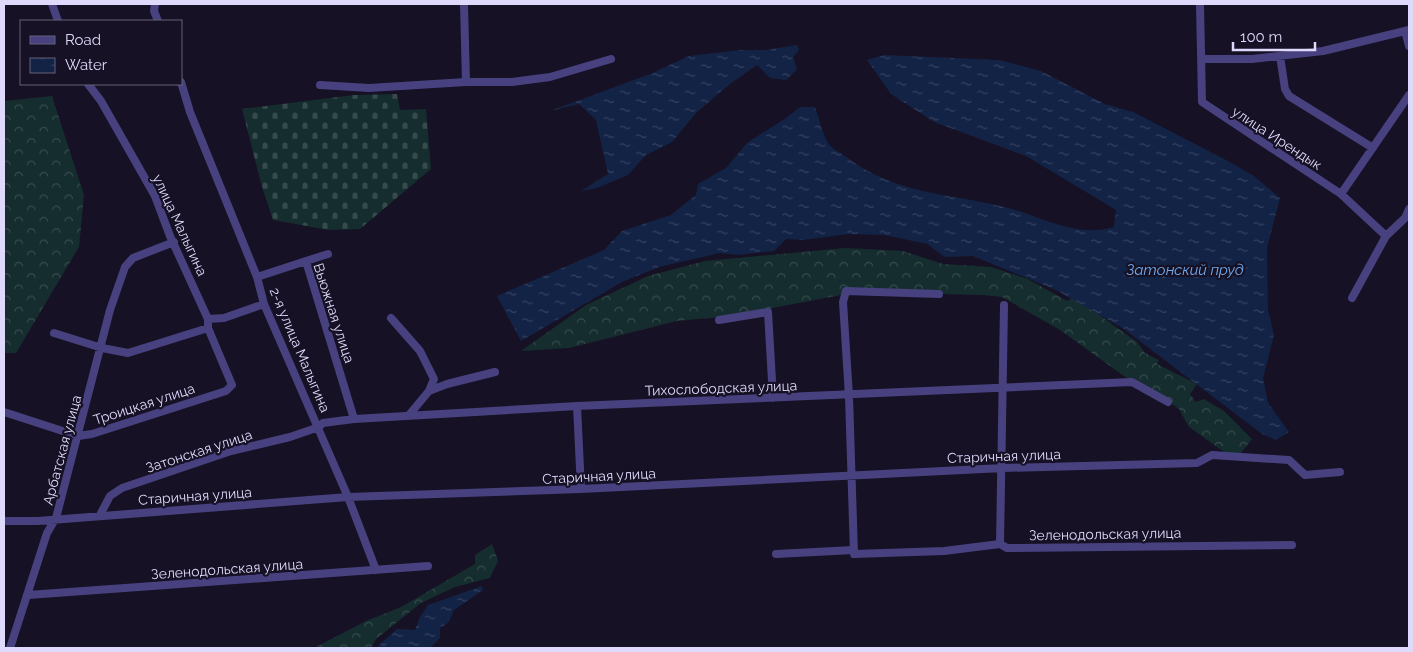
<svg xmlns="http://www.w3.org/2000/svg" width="1413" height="652" font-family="Raleway,sans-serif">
  <defs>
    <pattern id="forest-crowns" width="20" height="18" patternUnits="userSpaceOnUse" patternTransform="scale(1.25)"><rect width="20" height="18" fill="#152d2e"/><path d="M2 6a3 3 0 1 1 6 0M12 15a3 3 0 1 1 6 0" fill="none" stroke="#374b4d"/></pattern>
    <pattern id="cemetery-stones" width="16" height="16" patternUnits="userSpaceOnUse" patternTransform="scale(1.25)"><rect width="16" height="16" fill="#152d2e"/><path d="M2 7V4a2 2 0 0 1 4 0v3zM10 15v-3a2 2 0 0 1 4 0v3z" fill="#374b4d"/></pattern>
    <pattern id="water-ripples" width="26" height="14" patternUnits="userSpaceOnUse" patternTransform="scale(1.25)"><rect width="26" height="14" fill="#132346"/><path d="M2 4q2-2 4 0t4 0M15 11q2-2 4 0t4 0" fill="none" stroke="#354262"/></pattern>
  </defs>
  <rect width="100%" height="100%" fill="#161124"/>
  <path fill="url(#forest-crowns)" d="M52 96 84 195 79 247 16 353H4V101Z
    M845 248 903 251 943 264 991 267 1028 279 1067 301 1074 297 1137 342 1145 353 1159 360 1157 364 1197 384 1190 394 1196 402 1204 399 1224 411 1252 439 1241 453 1230 456 1189 427 1179 409 1146 386 1135 384 1060 330 1002 297 983 295 857 292 730 316 677 321 569 348 521 351 586 305 648 276 705 261Z
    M492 544 498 561 490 578 455 587 421 603 376 639 371 648H314L366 621 401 607 475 564V555Z"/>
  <path fill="url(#cemetery-stones)" d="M397 94 400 110 426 109 431 169 360 229 329 230 273 220 262 187 242 109 354 95Z"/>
  <path fill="url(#water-ripples)" d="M797 45 799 50 793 57 797 69 786 80 770 78 757 65 730 84 696 113 672 142 646 155 628 175 597 188 581 191 608 174 596 120 579 104 550 111 650 74 689 56 741 50H765Z
    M884 55 999 60 1041 71 1105 104 1133 112 1228 161 1254 176 1280 198 1267 248 1268 310 1274 335 1263 378 1268 403 1289 432 1276 440 1262 434 1124 329 1056 290 973 256 945 257 927 244 885 235 848 234 803 240 786 239 774 251 738 255 720 253 659 267 622 282 521 341 497 296 604 250 622 231 671 215 696 195 698 184 726 168 747 143 786 118 800 107H815C819 118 822 133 828 143 832 149 843 154 849 159 897 194 945 193 1000 206 1038 214 1074 239 1114 227L1116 210 1026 156 934 122 891 94 867 60Z
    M482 586 483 590 454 610 449 622 440 628V638L430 648H376L397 629 415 630 420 617 428 605Z"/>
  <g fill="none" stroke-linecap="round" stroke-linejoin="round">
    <path stroke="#48417f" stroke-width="8" d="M52 4 58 21
      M155 4 154 11 158 21
      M464 4 466 82
      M1200 4 1202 102 1341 194 1386 236 1405 218 1409 209
      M1405 31 1409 46
      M1280 56 1285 89 1289 96 1373 148
      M1201 59H1252L1323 51 1409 30
      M181 82 190 112 257 277 264 304 348 497 376 570
      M320 85 369 88 466 82H512L550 77 611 59
      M1341 194 1409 95
      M306 261 328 254
      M257 277 306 261 354 419
      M939 294 846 291 843 302 849 396 854 554 944 551 1000 544
      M1352 298 1386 236
      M1004 305 1000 544 1007 548 1292 545
      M391 318 420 351 434 379 429 391
      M208 319 224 318 264 304
      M719 320 768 312 773 398
      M54 333 102 348 128 353 208 328
      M577 406 581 489
      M4 412 78 436 92 434 226 391 232 385 208 328V319L170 236 155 196 101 101 88 84
      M409 415 429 391 447 384 495 372
      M100 515 110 496 122 488 231 451 290 437 319 427 323 423 354 419 577 406 1132 382 1168 402
      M4 521H38L348 497 581 489 1003 468 1197 463 1212 455 1289 460 1305 475 1340 472
      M776 554 854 550
      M28 595 428 566
      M10 648 47 533 56 518 110 310 125 267 133 258 174 242"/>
  </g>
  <g text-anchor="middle" stroke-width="4.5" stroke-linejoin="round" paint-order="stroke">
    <g font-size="14" fill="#dfd9fb" stroke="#161124">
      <text transform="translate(1277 138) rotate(33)" y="5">улица Ирендык</text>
      <text transform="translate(180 225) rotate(65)" y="5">улица Малыгина</text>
      <text transform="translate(334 313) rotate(72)" y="5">Вьюжная улица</text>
      <text transform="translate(300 350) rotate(67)" y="5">2-я улица Малыгина</text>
      <text transform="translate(721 388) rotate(-2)" y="5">Тихослободская улица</text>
      <text transform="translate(144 404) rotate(-18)" y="5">Троицкая улица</text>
      <text transform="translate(62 450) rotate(-75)" y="5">Арбатская улица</text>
      <text transform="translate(199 451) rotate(-18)" y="5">Затонская улица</text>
      <text transform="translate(1004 456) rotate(-2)" y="5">Старичная улица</text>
      <text transform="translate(599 476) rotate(-3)" y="5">Старичная улица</text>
      <text transform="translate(195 496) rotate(-4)" y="5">Старичная улица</text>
      <text transform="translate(1105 534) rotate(-1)" y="5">Зеленодольская улица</text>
      <text transform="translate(227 569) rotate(-4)" y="5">Зеленодольская улица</text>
    </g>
    <g font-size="15" font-style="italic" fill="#71acf1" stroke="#161124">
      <text x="1185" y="275">Затонский пруд</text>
    </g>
  </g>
  <rect width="1413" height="652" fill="none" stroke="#dfd9fb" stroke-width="10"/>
  <rect x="20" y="20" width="162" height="65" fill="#161124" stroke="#66617a"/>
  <rect x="30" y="36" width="25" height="8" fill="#48417f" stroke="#66617a"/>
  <text x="65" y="45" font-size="15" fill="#dfd9fb">Road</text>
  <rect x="30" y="58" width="25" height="15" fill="url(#water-ripples)" stroke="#66617a"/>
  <text x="65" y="70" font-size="15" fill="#dfd9fb">Water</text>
  <path d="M1233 42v8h82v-8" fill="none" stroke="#dfd9fb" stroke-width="2.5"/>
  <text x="1240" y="42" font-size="15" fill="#dfd9fb" stroke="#161124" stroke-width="4" paint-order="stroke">100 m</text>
</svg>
